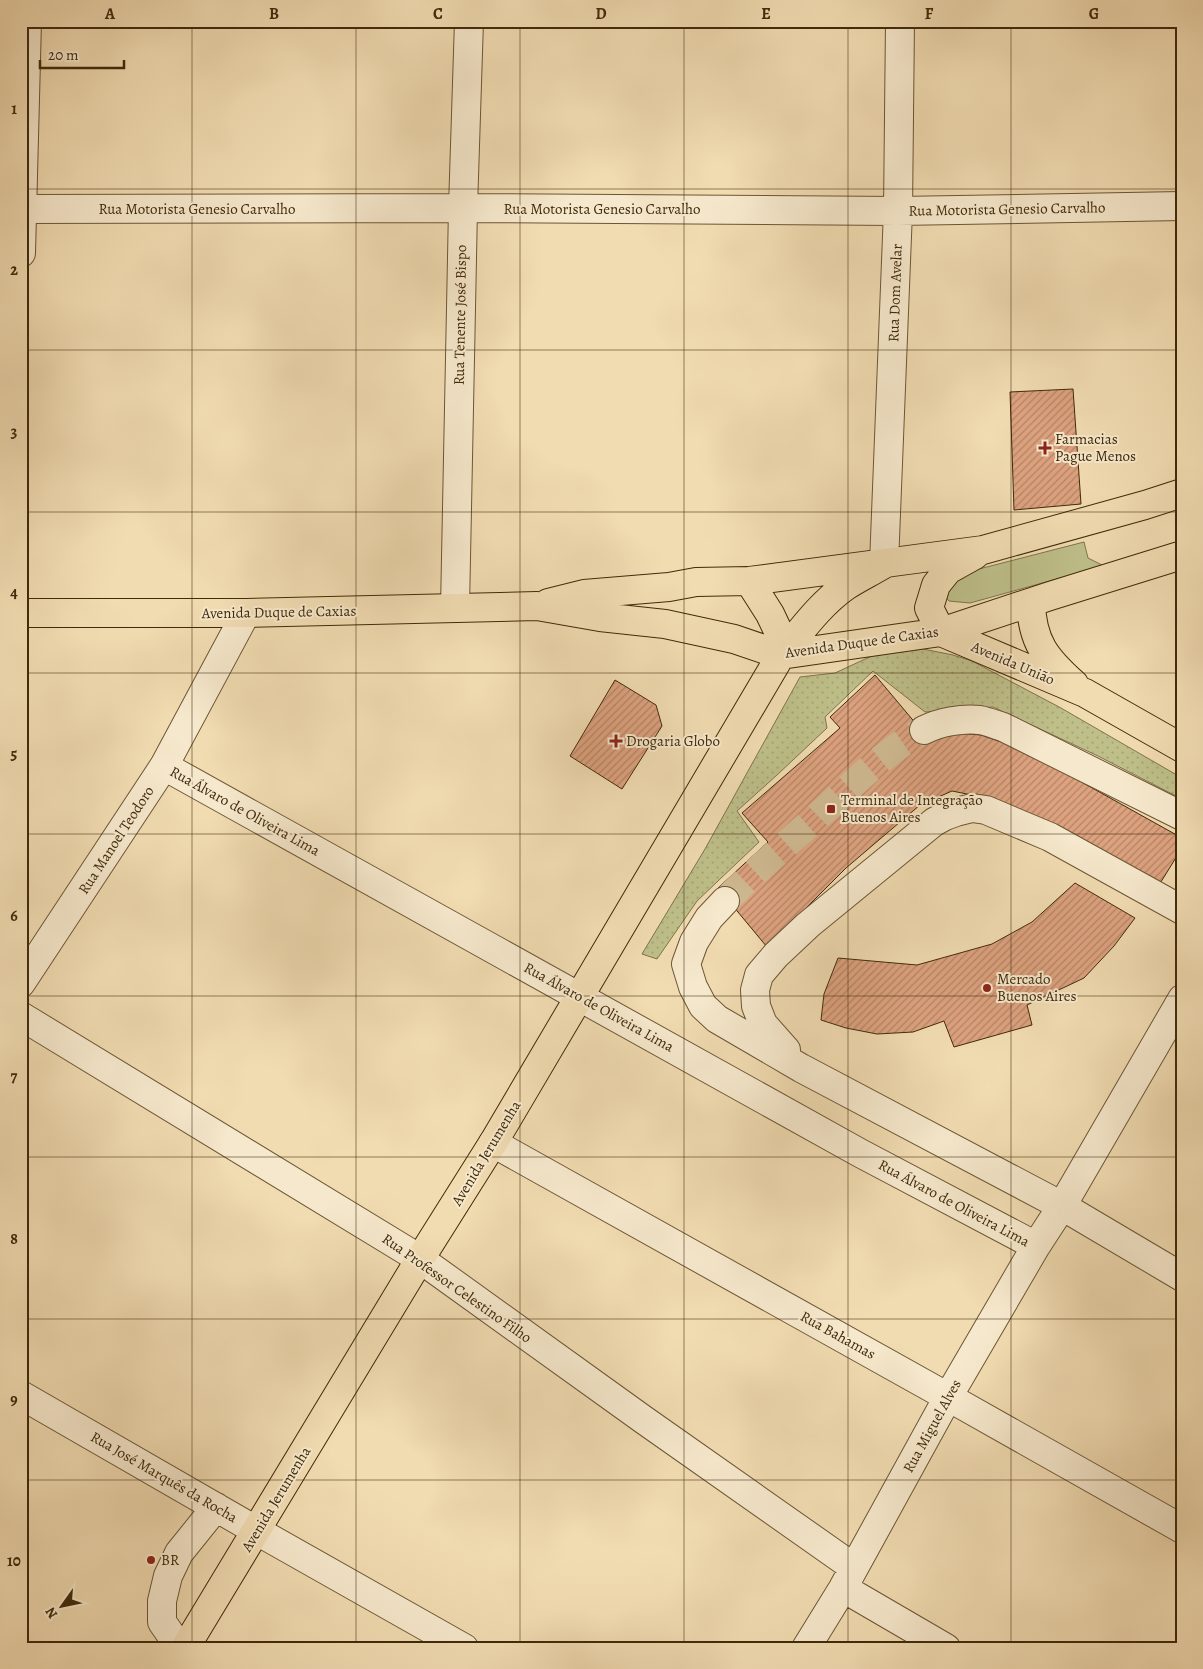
<svg xmlns="http://www.w3.org/2000/svg" width="1203" height="1669" font-family="Alegreya,serif">
  <defs>
    <pattern id="grass-dots" width="8" height="8" patternUnits="userSpaceOnUse" patternTransform="scale(1.25)"><rect width="8" height="8" fill="#bebf89"/><path d="M2 2h.1M6 6h.1" fill="none" stroke="#a4a475" stroke-width="1.8" stroke-linecap="round"/></pattern>
    <pattern id="building-hatch" width="6" height="6" patternUnits="userSpaceOnUse" patternTransform="scale(1.25)"><rect width="6" height="6" fill="#dda27f"/><path d="M-1 1l2-2M0 6l6-6M5 7l2-2" fill="none" stroke="#b58466"/></pattern>
  </defs>
  <rect width="100%" height="100%" fill="#f1dbb1"/>
  <filter id="stains"><feTurbulence type="fractalNoise" baseFrequency=".004" numOctaves="4"/><feColorMatrix values="0 0 0 0 .2 0 0 0 0 .09 0 0 0 0 .02 0 0 0 .5 -.17"/></filter>
  <radialGradient id="worn" r=".72"><stop offset=".6" stop-color="#630" stop-opacity="0"/><stop offset="1" stop-color="#630" stop-opacity=".3"/></radialGradient>
  <path fill="url(#grass-dots)" stroke="#7f744a" d="M923 649 953 655 972 661 1061 708 1182 778V799L1098 756 993 707 925 712 873 671 825 717 827 728 777 775 737 811 759 842 697 901 657 959 642 954 705 849 800 677 835 673 876 654Z"/>
  <path fill="#bebf89" stroke="#7f744a" d="M1084 542 1088 558 1104 566 970 603 949 601 941 591 944 578Z"/>
  <path fill="url(#building-hatch)" stroke="#402a0b" d="M1073 389 1081 504 1014 510 1010 392Z
    M875 675 917 725 946 732 981 735 1024 750 1182 838V848L1159 885 987 798 952 791 920 805 846 868 767 947 718 888 768 842 742 813 840 728 830 717Z
    M615 680 656 705 662 726 622 789 570 756Z
    M1075 883 1135 918 1114 946 1084 978 1027 1005 1032 1025 954 1047 944 1021 913 1032 877 1034 846 1028 821 1020 824 994 838 958 917 965 992 944 1032 922Z"/>
  <g fill="none" stroke-linecap="round" stroke-linejoin="round">
    <path stroke="#ceb890" stroke-width="28" stroke-dasharray="28 14" stroke-linecap="butt" d="M725 901C755 871 787 844 818 816 851 786 884 752 924 730"/>
    <g stroke="#6c5634" stroke-width="30">
      <path id="minor" d="M21 209 463 208 898 211 1182 206
        M21 253 27 21
        M884 564 898 211 900 21
        M455 608 463 208 469 21
        M924 730C940 722 962 718 980 720 987 721 996 725 1003 727L1182 816
        M164 766 860 1153 1036 1246
        M725 901 709 918 694 942 686 964 693 987 703 1006 717 1019 801 1068 1062 1206 1182 1277
        M21 983 164 766 246 613
        M21 1016 420 1259 644 1420 853 1567
        M786 1050 763 1024 756 1006 755 990 759 975 776 955 808 925 934 822 945 816 956 812 972 808 986 810 1050 837 1182 910
        M493 1143 948 1397 1182 1529
        M21 1395 257 1531 464 1648
        M843 1588 946 1648
        M180 1648 162 1622V1601L168 1576 179 1553 216 1507
        M806 1648 843 1588 948 1397 1036 1246 1062 1206 1182 999"/>
    </g>
    <g stroke="#402a0b" stroke-width="30">
      <path id="major" d="M749 581 770 614 779 633 781 655
        M548 603 584 594 669 587 696 582 749 581 983 550 1145 505 1182 493
        M1031 603C1032 642 1046 659 1074 684
        M21 613H246L537 606 600 617 665 624 734 639 781 655 941 632 1050 596 1182 555
        M941 632 1085 693 1182 748
        M941 632 929 608 936 585 948 570 975 555
        M185 1648 420 1259 493 1143 781 655C801 631 820 604 846 586 858 578 871 572 884 564"/>
    </g>
    <use href="#minor" stroke="#f6e8cc" stroke-width="28"/>
    <use href="#major" stroke="#f1dbb1" stroke-width="28"/>
  </g>
  <path fill="none" stroke="#402a0b" stroke-width="1" stroke-opacity="0.55" d="M192 21V1648M356 21V1648M520 21V1648M684 21V1648M848 21V1648M1011 21V1648M21 189H1182M21 350H1182M21 512H1182M21 673H1182M21 834H1182M21 996H1182M21 1157H1182M21 1319H1182M21 1480H1182"/>
  <g fill="#8f2418" stroke="#f6e8cc" stroke-width="2">
    <path d="M1042.5 440.5h5v5h5v5h-5v5h-5v-5h-5v-5h5z"/>
    <path d="M613.5 733.5h5v5h5v5h-5v5h-5v-5h-5v-5h5z"/>
    <rect x="826" y="804" width="10" height="10" rx="2.5"/>
    <circle cx="987" cy="988" r="5"/>
    <circle cx="151" cy="1560" r="5"/>
  </g>
  <g text-anchor="middle" stroke-width="4" stroke-linejoin="round" paint-order="stroke">
    <g font-size="15" fill="#402a0b" stroke="#f6e8cc">
      <text x="197" y="214">Rua Motorista Genesio Carvalho</text>
      <text x="602" y="214">Rua Motorista Genesio Carvalho</text>
      <text transform="translate(1007 209) rotate(-1)" y="5">Rua Motorista Genesio Carvalho</text>
      <text transform="translate(895 293) rotate(-88)" y="5">Rua Dom Avelar</text>
      <text transform="translate(460 315) rotate(-89)" y="5">Rua Tenente José Bispo</text>
      <text transform="translate(279 612) rotate(-1)" y="5">Avenida Duque de Caxias</text>
      <text transform="translate(862 642) rotate(-8)" y="5">Avenida Duque de Caxias</text>
      <text transform="translate(1013 663) rotate(23)" y="5">Avenida União</text>
      <text transform="translate(245 811) rotate(29)" y="5">Rua Álvaro de Oliveira Lima</text>
      <text transform="translate(116 840) rotate(-57)" y="5">Rua Manoel Teodoro</text>
      <text transform="translate(599 1007) rotate(29)" y="5">Rua Álvaro de Oliveira Lima</text>
      <text transform="translate(486 1153) rotate(-59)" y="5">Avenida Jerumenha</text>
      <text transform="translate(954 1203) rotate(28)" y="5">Rua Álvaro de Oliveira Lima</text>
      <text transform="translate(457 1288) rotate(35)" y="5">Rua Professor Celestino Filho</text>
      <text transform="translate(838 1335) rotate(29)" y="5">Rua Bahamas</text>
      <text transform="translate(932 1426) rotate(-61)" y="5">Rua Miguel Alves</text>
      <text transform="translate(164 1477) rotate(30)" y="5">Rua José Marquês da Rocha</text>
      <text transform="translate(276 1499) rotate(-59)" y="5">Avenida Jerumenha</text>
    </g>
    <g font-size="15" fill="#402a0b" stroke="#f6e8cc" text-anchor="start">
      <text x="1055" y="444">Farmacias<tspan x="1055" dy="17">Pague Menos</tspan></text>
      <text x="626" y="746">Drogaria Globo</text>
      <text x="841" y="805">Terminal de Integração<tspan x="841" dy="17">Buenos Aires</tspan></text>
      <text x="997" y="984">Mercado<tspan x="997" dy="17">Buenos Aires</tspan></text>
      <text x="161" y="1565">BR</text>
    </g>
  </g>
  <rect width="1203" height="1669" fill="none" stroke="#f1dbb1" stroke-width="55"/>
  <g transform="translate(62 1606) rotate(237)" stroke="#f6e8cc" stroke-width="4" paint-order="stroke">
  <path d="M0-4L9 19L0 12L-9 19Z" fill="#402a0b"/>
  <text y="-8" font-size="14" font-weight="bold" text-anchor="middle" fill="#402a0b">N</text>
  </g>
  <path d="M40 60v8h84v-8" fill="none" stroke="#402a0b" stroke-width="2.5"/>
  <text x="48" y="60" font-size="15" fill="#402a0b" stroke="#f6e8cc" stroke-width="4" paint-order="stroke">20 m</text>
  <rect x="28" y="28" width="1148" height="1614" fill="none" stroke="#402a0b" stroke-width="2"/>
  <g font-size="16" text-anchor="middle" font-weight="bold" fill="#402a0b">
    <text x="110" y="19">A</text>
    <text x="274" y="19">B</text>
    <text x="438" y="19">C</text>
    <text x="601" y="19">D</text>
    <text x="766" y="19">E</text>
    <text x="929" y="19">F</text>
    <text x="1094" y="19">G</text>
    <text x="14" y="114">1</text>
    <text x="14" y="275">2</text>
    <text x="14" y="437">3</text>
    <text x="14" y="598">4</text>
    <text x="14" y="759">5</text>
    <text x="14" y="921">6</text>
    <text x="14" y="1082">7</text>
    <text x="14" y="1244">8</text>
    <text x="14" y="1405">9</text>
    <text x="14" y="1566">10</text>
  </g>
  <rect width="100%" height="100%" filter="url(#stains)"/>
  <rect width="100%" height="100%" fill="url(#worn)"/>
</svg>
